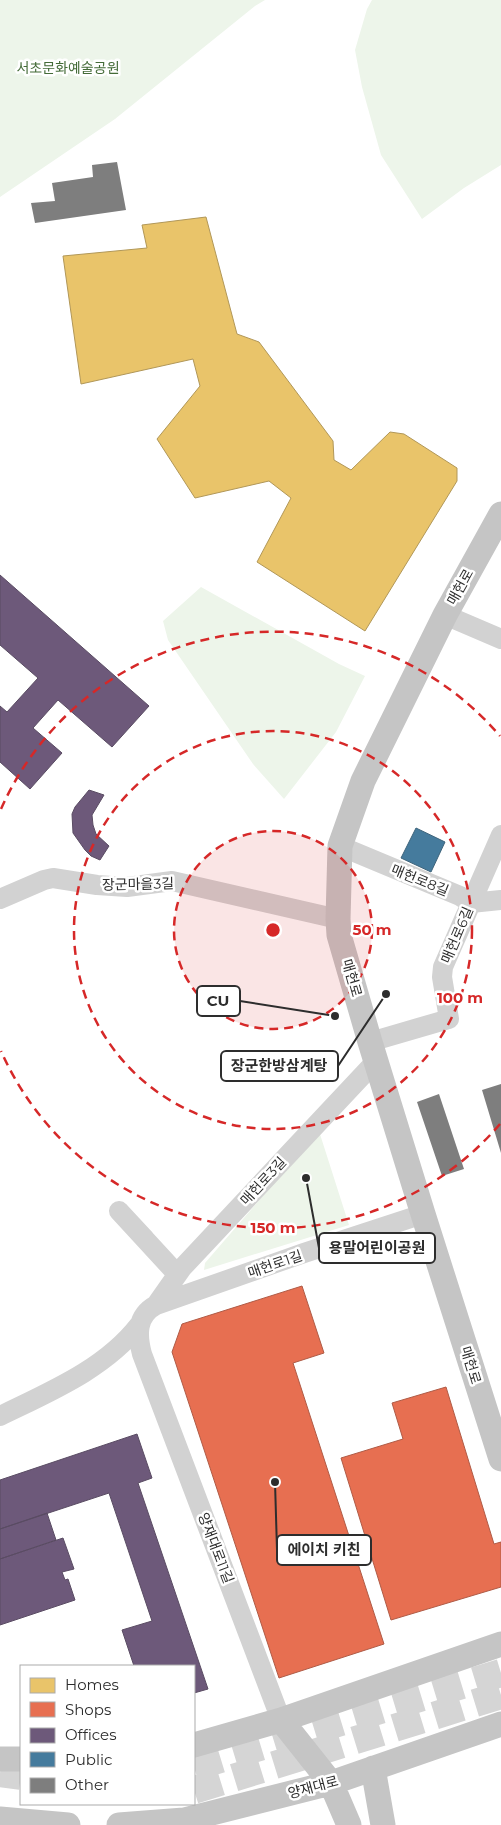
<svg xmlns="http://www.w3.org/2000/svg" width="501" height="1825" font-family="Montserrat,'Noto Sans KR',sans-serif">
  <rect width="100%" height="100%" fill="#fff"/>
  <path fill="#edf5ea" d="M0 0H265L255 6 115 119 0 197Z
    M372 0H501V165L464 188 422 219 381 155 362 87 355 50 367 9Z
    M201 587 339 664 365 676 336 732 284 799 253 764 168 640 163 621Z
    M319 1131 349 1225 204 1270 205 1263Z"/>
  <path fill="#e9c46a" stroke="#b19758" d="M206 217 237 334 259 342 333 441 334 460 351 470 390 432 404 434 457 468V481L365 631 257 562 291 498 269 481 195 498 157 439 200 386 193 359 81 384 63 256 147 248 142 225Z"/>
  <path fill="#e76f51" stroke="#af5b46" d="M302 1286 324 1353 293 1363 384 1644 279 1678 172 1352 182 1324Z
    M446 1387 494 1544 501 1542V1587L391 1620 341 1458 403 1439 392 1403Z"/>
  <path fill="#6d597a" stroke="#5a4c63" d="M0 575 149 706 112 747 58 700 33 728 62 753 30 789 0 762V706L7 712 38 678 0 645Z
    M89 790 104 795 92 815 93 825 96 834 109 846 100 860 91 856 85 850 73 833 72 814 75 807Z
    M137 1434 152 1478 138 1483 208 1689 194 1693V1666H134L122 1630 152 1621 109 1493 0 1529V1480Z
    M47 1513 56 1540 0 1559V1529Z
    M63 1538 74 1569 62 1572 65 1580 68 1579 75 1600 0 1625V1559Z"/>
  <path fill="#457b9d" stroke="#3e647b" d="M416 828 445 842 431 872 401 858Z"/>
  <path fill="#7e7e7e" d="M117 162 126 210 35 223 31 203 55 201 52 183 93 177 92 165Z
    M501 1084V1153L482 1090Z
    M439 1094 464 1169 442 1176 417 1102Z"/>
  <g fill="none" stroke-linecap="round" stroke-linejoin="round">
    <path stroke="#d5d5d5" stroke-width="28" stroke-dasharray="28 14" stroke-linecap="butt" d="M194 1767 501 1673
      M0 1773 21 1776
      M194 1790 501 1695"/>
    <path stroke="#d2d2d2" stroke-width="20" d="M445 615 501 639
      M340 846 460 896 471 903 501 900
      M0 899 44 880 53 878 97 885 127 887 172 881 338 919
      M370 1042 449 1019 442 977 443 967 501 835
      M145 1239 119 1211 177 1274
      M156 1305 182 1268 376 1061
      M0 1416C49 1392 105 1369 139 1325
      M281 1720 142 1354C137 1335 136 1316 156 1305L304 1253 423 1214"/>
    <path stroke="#c5c5c5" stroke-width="25" d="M501 514 445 615 363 781 340 846 338 919 339 935 370 1042 423 1214 501 1459
      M281 1720 331 1783 349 1825
      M194 1745 281 1720 501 1644
      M0 1759H21
      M373 1768 383 1825
      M0 1819 68 1825
      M119 1825 184 1820 331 1783 501 1724"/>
  </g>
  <circle cx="273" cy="930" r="99" fill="#d62828" fill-opacity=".12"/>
  <g fill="none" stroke="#d62828" stroke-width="2.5" stroke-dasharray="9 6">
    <circle cx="273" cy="930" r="99"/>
    <circle cx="273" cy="930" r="199"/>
    <path d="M500 1124A298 298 0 0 1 1 1051M1 809A298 298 0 0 1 500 736"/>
  </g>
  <g text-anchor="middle" stroke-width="5" stroke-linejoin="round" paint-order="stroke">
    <g font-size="14" fill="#446b38" stroke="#fff">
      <text x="68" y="73">서초문화예술공원</text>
    </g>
    <g font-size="14" fill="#2d2d2d" stroke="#fff">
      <text transform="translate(460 587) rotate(-61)" y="5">매헌로</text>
      <text transform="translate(420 880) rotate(22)" y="5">매헌로8길</text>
      <text transform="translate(138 884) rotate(-1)" y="5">장군마을3길</text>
      <text transform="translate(457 935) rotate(-67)" y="5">매헌로6길</text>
      <text transform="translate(352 978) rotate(74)" y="5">매헌로</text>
      <text transform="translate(263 1181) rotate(-47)" y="5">매헌로3길</text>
      <text transform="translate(275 1264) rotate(-19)" y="5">매헌로1길</text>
      <text transform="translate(471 1365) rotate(73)" y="5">매헌로</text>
      <text transform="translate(216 1548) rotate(69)" y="5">양재대로11길</text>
      <text transform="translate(313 1787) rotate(-15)" y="5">양재대로</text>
    </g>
  </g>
  <circle cx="273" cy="930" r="8" fill="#d62828" stroke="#fff" stroke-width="2.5"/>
  <g font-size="15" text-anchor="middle" font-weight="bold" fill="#d62828" stroke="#fff" stroke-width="5" stroke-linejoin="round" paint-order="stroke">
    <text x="372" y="935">50 m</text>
    <text x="460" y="1003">100 m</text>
    <text x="273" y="1233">150 m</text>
  </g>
  <path fill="none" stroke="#2d2d2d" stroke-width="2" d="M335 1016L240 1001M386 994L338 1066M306 1178L319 1248M275 1482L277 1550"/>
  <g fill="#2d2d2d" stroke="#fff" stroke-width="2">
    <circle cx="335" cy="1016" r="5"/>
    <circle cx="386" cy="994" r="5"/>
    <circle cx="306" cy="1178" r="5"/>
    <circle cx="275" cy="1482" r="5"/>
  </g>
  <g fill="#fff" stroke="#2d2d2d" stroke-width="2">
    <rect x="197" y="986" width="43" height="30" rx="5"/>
    <rect x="221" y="1051" width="117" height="30" rx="5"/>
    <rect x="319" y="1233" width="116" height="30" rx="5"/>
    <rect x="277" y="1535" width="94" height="30" rx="5"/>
  </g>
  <g font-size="15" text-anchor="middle" font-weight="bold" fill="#2d2d2d">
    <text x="218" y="1006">CU</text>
    <text x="279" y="1071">장군한방삼계탕</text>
    <text x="377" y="1253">용말어린이공원</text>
    <text x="324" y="1555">에이치 키친</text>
  </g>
  <rect x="20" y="1665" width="175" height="140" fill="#ffffff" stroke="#ababab"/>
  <rect x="30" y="1678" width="25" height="15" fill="#e9c46a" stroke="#ababab"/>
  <text x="65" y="1690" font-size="15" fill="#2d2d2d">Homes</text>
  <rect x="30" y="1702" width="25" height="15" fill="#e76f51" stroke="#ababab"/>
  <text x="65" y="1715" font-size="15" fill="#2d2d2d">Shops</text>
  <rect x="30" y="1728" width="25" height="15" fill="#6d597a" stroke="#ababab"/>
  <text x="65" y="1740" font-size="15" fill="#2d2d2d">Offices</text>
  <rect x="30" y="1752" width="25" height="15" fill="#457b9d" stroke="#ababab"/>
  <text x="65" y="1765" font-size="15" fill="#2d2d2d">Public</text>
  <rect x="30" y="1778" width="25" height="15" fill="#7e7e7e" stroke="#ababab"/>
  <text x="65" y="1790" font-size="15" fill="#2d2d2d">Other</text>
</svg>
